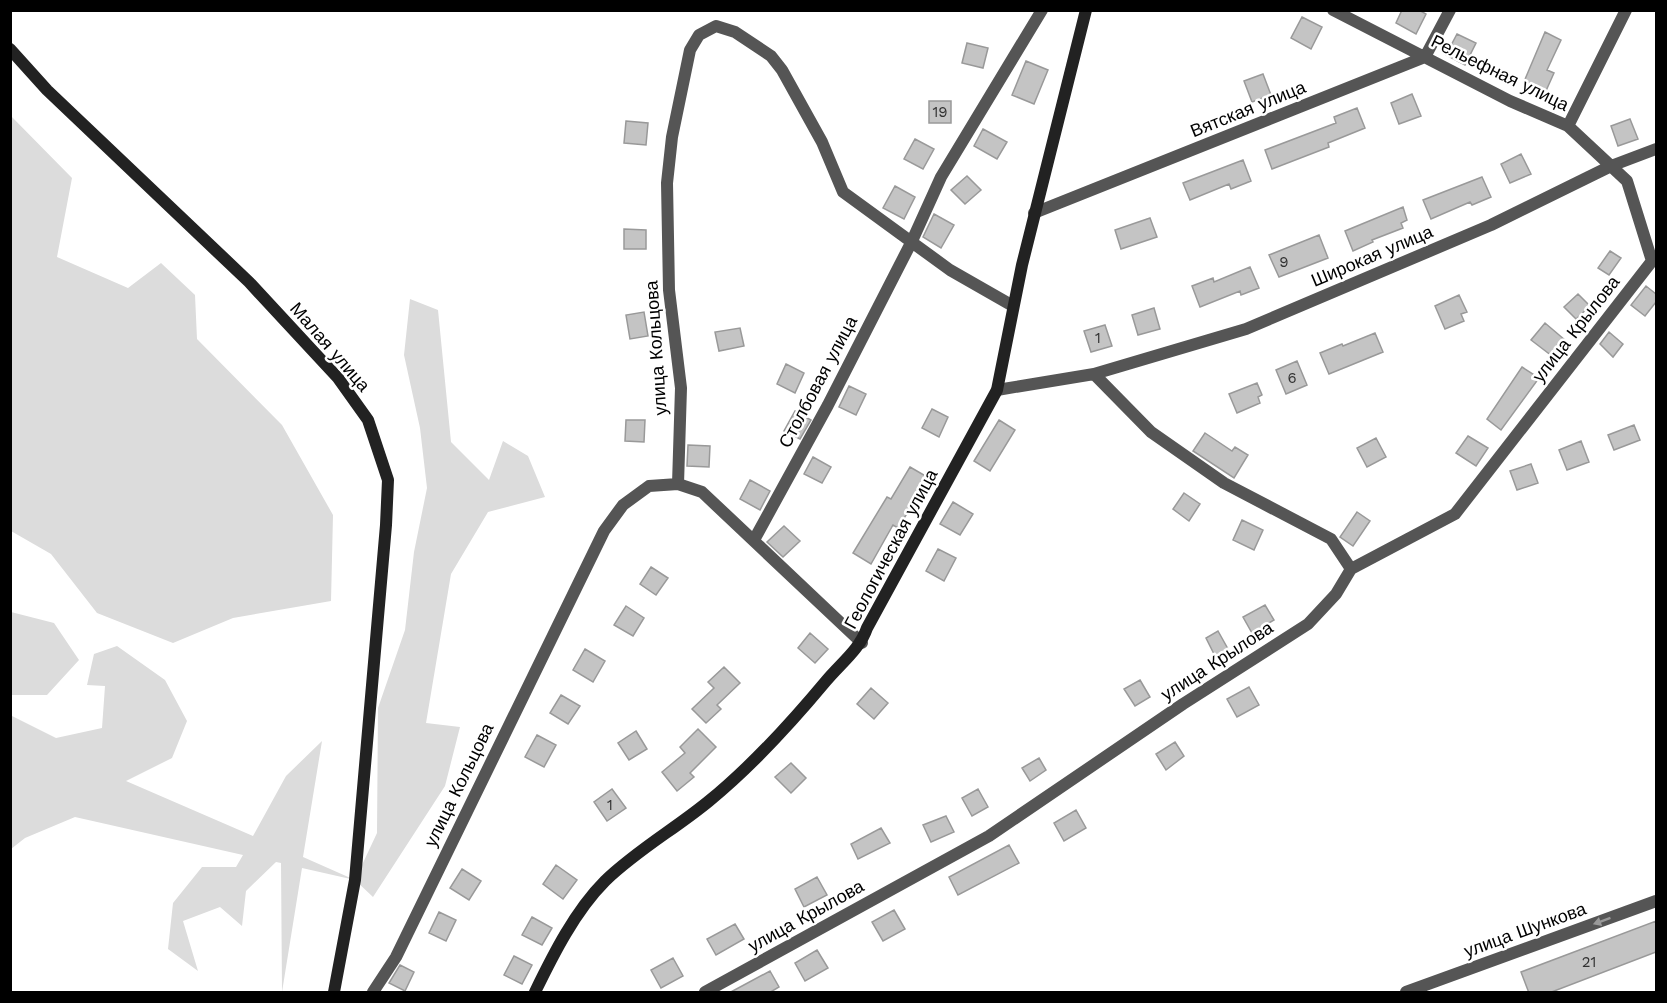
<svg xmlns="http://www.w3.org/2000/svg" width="1667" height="1003" font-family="'Work Sans',sans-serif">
  <rect width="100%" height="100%" fill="#fff"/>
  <path fill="#dcdcdc" d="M11 116 72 178 57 257 128 288 161 263 195 295 197 339 282 425 333 515 331 601 233 618 173 643 97 613 51 554 11 531Z
    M410 299 438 310 451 442 489 480 503 441 528 456 545 497 488 512 451 574 426 723 460 727 445 786 373 897 355 880 302 868 282 992 281 863 276 862 246 891 242 926 220 907 183 921 198 971 168 949 173 903 202 867H236L243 855 75 817 25 838 11 849 10 715 56 738 102 728 105 686 87 685 94 654 117 646 165 680 187 721 172 758 126 781 253 836 286 776 322 741 303 857 355 880 377 833 378 708 405 630 414 552 427 488 420 428 404 355Z
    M11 612 54 623 79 660 47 695H11Z"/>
  <path fill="#c4c4c4" stroke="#999" stroke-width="1.5" d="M1402 10H1419L1426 14 1416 34 1396 23Z
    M1302 17 1322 27 1311 49 1291 38Z
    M1545 32 1561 40 1547 70 1554 73 1545 93 1523 84Z
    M1457 34 1476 43 1465 65 1446 55Z
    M967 43 988 48 983 68 962 63Z
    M1026 61 1048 70 1034 104 1012 95Z
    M1263 74 1271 95 1252 102 1244 81Z
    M1412 94 1421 116 1399 124 1391 103Z
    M929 101H951V123H929Z
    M1357 108 1365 128 1328 143 1329 147 1272 169 1265 150 1336 123 1334 117Z
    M1630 119 1638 139 1618 146 1611 126Z
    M626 121 648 123 646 145 624 143Z
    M983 129 1007 142 997 159 974 146Z
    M915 139 934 149 923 169 904 159Z
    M1521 154 1531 174 1510 183 1501 164Z
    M1243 160 1251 181 1231 189 1229 184 1190 200 1183 183Z
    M967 176 981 190 965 204 951 190Z
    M1482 177 1491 197 1472 205 1470 202 1431 219 1423 200Z
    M895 186 915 197 904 219 883 208Z
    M1403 207 1407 220 1401 223 1403 228 1372 240 1373 242 1353 251 1345 231Z
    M934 214 954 225 941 248 923 237Z
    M1150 218 1157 237 1121 249 1115 230Z
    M624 229 646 230V249H624Z
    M1319 235 1328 258 1279 277 1269 255Z
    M1610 251 1621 258 1609 275 1598 268Z
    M1250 267 1259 288 1241 295 1240 291 1200 307 1192 286 1213 278 1214 282Z
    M1646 286 1656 294V302L1645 316 1631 305Z
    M1578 294 1590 306 1576 319 1564 307Z
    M1459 295 1467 312 1461 314 1464 321 1445 329 1435 306Z
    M1154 308 1160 329 1138 335 1132 315Z
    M644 312 648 336 630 339 626 315Z
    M1545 323 1565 340 1552 356 1531 340Z
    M1105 325 1112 346 1091 352 1084 331Z
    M740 328 744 346 719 351 715 332Z
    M1609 332 1623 344 1613 357 1600 344Z
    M1375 333 1383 352 1329 374 1320 353 1342 344 1343 346Z
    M1297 361 1307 385 1286 394 1276 370Z
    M786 364 804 373 795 393 777 384Z
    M1522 367 1539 378 1501 430 1487 419Z
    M1257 383 1262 395 1258 397 1260 403 1237 413 1229 394Z
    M849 386 866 394 856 415 839 407Z
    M932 409 948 417 939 437 922 428Z
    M795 411 811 420 800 439 784 431Z
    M626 420H645L644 442 625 441Z
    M999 420 1015 430 990 471 974 461Z
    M1634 425 1640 440 1614 450 1608 435Z
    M1205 433 1232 451 1235 447 1248 455 1234 478 1193 451Z
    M1468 436 1488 448 1476 466 1456 453Z
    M1376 438 1386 457 1367 467 1357 448Z
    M1581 441 1589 462 1567 470 1559 450Z
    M688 445 710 446 709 467 687 466Z
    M813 457 831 467 822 483 804 474Z
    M1531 464 1538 483 1517 490 1510 471Z
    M910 467 929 478 898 528 893 525 871 564 853 553 887 497 891 499Z
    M750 480 770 491 760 510 740 499Z
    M1184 493 1200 504 1189 521 1173 509Z
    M953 502 973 514 960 535 940 524Z
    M1357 512 1370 521 1353 546 1340 537Z
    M1242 520 1263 530 1254 550 1233 540Z
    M784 526 800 541 783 557 767 542Z
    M938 549 956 558 944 581 926 571Z
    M651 567 668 578 656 595 640 584Z
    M1265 605 1274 620 1252 633 1243 617Z
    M626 606 644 618 633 636 614 625Z
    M1218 631 1228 649 1215 656 1206 638Z
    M810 633 828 649 815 663 798 648Z
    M585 649 605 661 593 682 573 670Z
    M724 667 740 683 717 705 721 709 706 723 692 709 714 688 708 682Z
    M1140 680 1150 697 1135 706 1124 689Z
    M1249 687 1259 705 1237 717 1227 699Z
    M871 688 888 703 874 719 857 704Z
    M561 695 580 706 568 724 550 713Z
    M698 729 716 747 690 773 694 777 677 791 662 772 685 753 680 747Z
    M636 731 647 749 629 760 618 743Z
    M537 735 556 745 544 767 525 757Z
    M1175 742 1184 756 1166 770 1156 754Z
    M1039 758 1046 770 1030 781 1022 768Z
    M791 763 806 778 791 793 775 777Z
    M612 789 626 808 607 821 594 802Z
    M978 789 988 807 972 816 962 798Z
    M1076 810 1086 828 1064 841 1054 823Z
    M946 816 954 832 931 842 923 825Z
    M881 828 890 843 858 859 851 844Z
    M1009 845 1019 863 958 895 949 877Z
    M556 865 577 880 563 899 543 884Z
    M462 869 481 881 469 900 450 888Z
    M817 877 827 895 804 907 795 889Z
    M894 910 905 929 883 941 872 922Z
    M439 912 456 920 446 941 429 933Z
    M532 917 552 928 542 945 522 935Z
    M1656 921V952L1549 993H1529L1521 972Z
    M735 924 744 939 716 955 707 939Z
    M817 950 828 968 805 981 795 963Z
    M514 956 532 965 522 984 504 975Z
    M673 958 683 976 661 988 651 970Z
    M400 965 414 972 405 991 389 983Z
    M770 971 779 987 769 993H729Z"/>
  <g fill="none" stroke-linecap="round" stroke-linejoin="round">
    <path stroke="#555" stroke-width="12" d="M1333 10 1510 101 1568 126 1627 181 1652 261
      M1568 126 1626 10
      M1034 213 1425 57 1450 10
      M1094 374 1246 329 1491 225 1611 166 1656 149
      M997 390 1094 374 1151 432 1224 483 1331 539 1351 569
      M678 484 702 492 862 643
      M754 540 828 405 912 241 941 177 1042 10
      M373 992 396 957 604 531 623 505 649 486 678 484 681 388 669 290 667 183 672 137 690 50 699 35 716 26 735 32 771 56 782 70 822 142 843 192 950 270 1013 306
      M705 992 989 836 1183 704 1308 624 1336 594 1351 569 1455 514 1652 261
      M1406 992 1656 901"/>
    <path stroke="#222" stroke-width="12" d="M10 49 47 90 249 282 338 378 368 420 388 480 386 525 355 880 334 992
      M535 992C553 955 575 911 605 881 637 850 675 829 709 801 752 766 791 723 826 681 841 663 860 649 867 628L997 390 1022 265 1086 10"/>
  </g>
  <defs><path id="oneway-solid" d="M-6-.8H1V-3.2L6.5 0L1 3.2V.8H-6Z" transform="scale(1.5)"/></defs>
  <use fill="#999" href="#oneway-solid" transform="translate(1602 921) rotate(160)"/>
  <g text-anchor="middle" stroke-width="5" stroke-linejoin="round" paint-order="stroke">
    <g font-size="15" fill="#313131">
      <text x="940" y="117">19</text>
      <text x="1284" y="267">9</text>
      <text x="1098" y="343">1</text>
      <text x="1292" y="383">6</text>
      <text x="610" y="810">1</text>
      <text x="1589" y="967">21</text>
    </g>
    <g font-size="18" fill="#000" stroke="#fff">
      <text transform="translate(1500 73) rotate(26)" y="6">Рельефная улица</text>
      <text transform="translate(1248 109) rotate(-22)" y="6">Вятская улица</text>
      <text transform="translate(1372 256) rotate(-23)" y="6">Широкая улица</text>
      <text transform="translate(1576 329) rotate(-52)" y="6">улица Крылова</text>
      <text transform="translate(330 347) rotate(49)" y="6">Малая улица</text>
      <text transform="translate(656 348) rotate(-94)" y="6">улица Кольцова</text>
      <text transform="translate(818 382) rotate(-62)" y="6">Столбовая улица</text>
      <text transform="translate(891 549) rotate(-62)" y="6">Геологическая улица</text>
      <text transform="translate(1217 661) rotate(-33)" y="6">улица Крылова</text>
      <text transform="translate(459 785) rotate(-64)" y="6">улица Кольцова</text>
      <text transform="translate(806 916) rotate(-29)" y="6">улица Крылова</text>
      <text transform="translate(1525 930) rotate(-20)" y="6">улица Шункова</text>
    </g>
  </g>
  <rect width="1667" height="1003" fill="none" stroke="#000000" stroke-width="24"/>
</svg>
